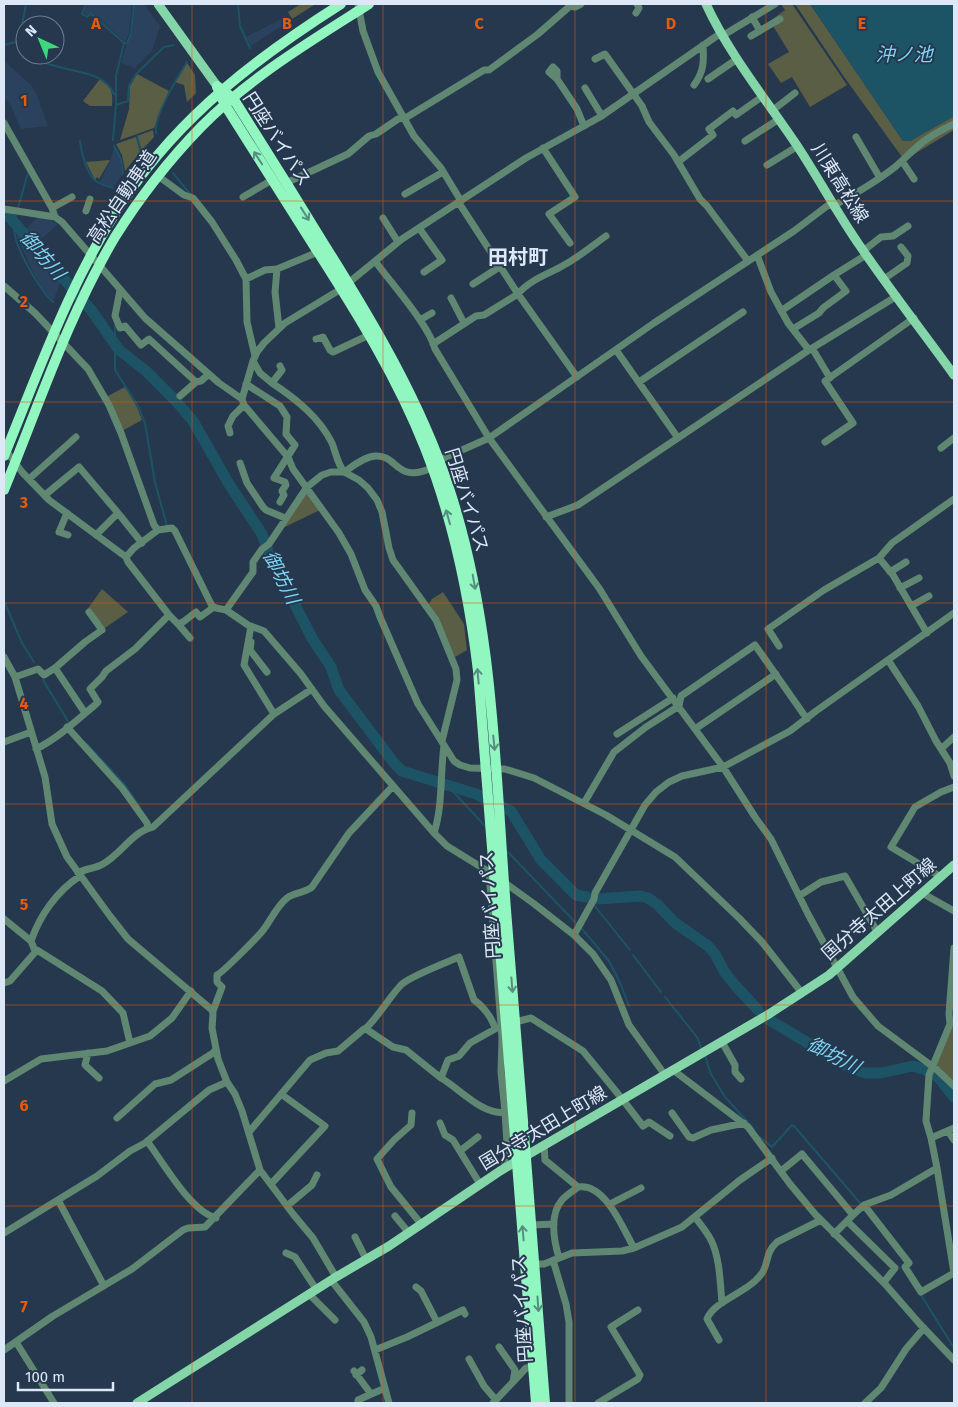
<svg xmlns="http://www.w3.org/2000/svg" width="958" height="1407" font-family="'Fira Sans','Noto Sans JP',sans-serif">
  <rect width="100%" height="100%" fill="#25384e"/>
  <path fill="#2a425d" d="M87 4H132L129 34 125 42 97 16 91 13 87 15 84 14Z
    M134 4H144L160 26 152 51 135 68 121 63 126 45 132 34Z
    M283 18 286 23 251 46 246 37Z
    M4 61 31 85 37 95 48 126 21 129 11 106 4 97Z
    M114 146 121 161 122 175 113 188 99 183 111 159Z
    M38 217 48 219 58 224 37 243 25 230Z
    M16 229 61 281 53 301 43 289 34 274 17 238Z"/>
  <path fill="#5a5e44" d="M301 4 314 5 292 19 288 12Z
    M781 4H792L847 85 810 107 792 77 781 83 768 64 789 52 770 21 785 10Z
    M795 4H810L903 141H910L954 116V130L908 158 902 157 842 74Z
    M187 63 195 75 196 93 187 102 184 85 175 82Z
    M137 74 169 91 154 128 120 140 129 109 130 86Z
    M100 79C112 86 113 93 112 106H90L83 101Z
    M153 130 154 137 141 151 137 136Z
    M136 137 140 152 125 171 122 155 116 144Z
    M110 160 99 179 97 177 95 180 86 162Z
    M125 387 137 407 142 420 122 431 106 397Z
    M306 492 320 510 285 527 283 525Z
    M102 589 128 612 102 630 86 611Z
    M443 592 464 624 467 650 455 657 429 604 432 599Z
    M953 1020 954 1022V1083L937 1067 936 1063Z"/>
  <path fill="#1d5465" d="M810 4H954V116L910 141H903Z"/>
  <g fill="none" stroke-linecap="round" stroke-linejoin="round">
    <path stroke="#1d5465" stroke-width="2" d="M86 4 82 14 87 17 90 14 93 15 124 43
      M238 4 240 26 250 48
      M4 45 19 41 26 4
      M26 56C38 61 50 65 63 68 82 73 105 74 114 94H116
      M116 105 128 101 129 86 136 74 164 47 174 45
      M156 133C153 118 178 76 187 62
      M137 136 141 152
      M113 140 116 105V76L124 43H127L131 34 134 4
      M80 141C81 153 87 175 97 182 102 185 108 187 113 188
      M114 146 121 159 123 174
      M173 173 190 194
      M18 208 28 173
      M17 213C15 218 13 224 14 229 15 248 39 289 53 302
      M115 324V370L138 406 145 423 155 482 167 526
      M4 601 22 643 34 662
      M43 680 69 723
      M87 744 125 785 140 807
      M447 785 486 827
      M508 852 575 922
      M587 897 591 901
      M594 905 630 950
      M582 929 609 961 621 985 629 1006
      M633 955 661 992
      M665 997 697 1037 701 1048
      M705 1056 711 1074 725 1097 754 1129
      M760 1137 772 1147 792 1125 794 1126 861 1204
      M921 1295 954 1348"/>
    <path stroke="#1d5465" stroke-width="11" d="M4 211 92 311 119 350 146 371 175 400 193 421 229 484 262 534 269 554 312 638 331 667 339 690 394 763 402 771 476 794 511 811 541 860 576 895 587 897
      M597 899 640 896 648 898 658 905 674 922 708 946 715 954 724 971 734 984 758 1010
      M766 1018 845 1065 865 1073H881L913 1066 926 1070 938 1077 954 1097"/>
    <path stroke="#608771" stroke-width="7" d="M358 4 363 31 378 72 414 136 441 168 461 201
      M636 13 639 8 637 4
      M752 17 760 31
      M722 36 775 4
      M751 36 780 19
      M595 59 605 54 642 106 649 122 674 155 700 199 707 206 748 261
      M557 79V71L553 67 549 72 557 79 577 109 584 126
      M708 79 737 59
      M694 85C704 72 704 61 703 45
      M585 88 602 116
      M773 110 795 93
      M4 123 52 208 55 217
      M856 137 880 178
      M745 141 779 119
      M543 148 575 197 549 214 570 243
      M902 161 914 179
      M678 162 713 135 709 129 733 111 736 115 763 96
      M767 165 798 146
      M158 176 184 195 193 198 212 222 236 260 246 279 247 322 255 356
      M286 183 348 154 369 136 376 134 398 119 407 117 484 70H489L538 34 570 6 575 7 581 4
      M405 194 443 172
      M243 197 272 180
      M459 203 518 294 577 377
      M833 206C855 194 876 182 895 167 903 160 910 153 918 146 929 136 941 130 954 124
      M52 208 72 197
      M4 209 55 217 62 222 145 318 219 383 242 399 244 405 288 457 293 469 339 533 351 554 365 590 376 606 380 617 418 704 454 761 460 765 470 768 505 769 534 778 606 815 675 857 740 919 762 942 802 993
      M86 211 90 199
      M383 218 398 242
      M419 228 442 260 424 272
      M863 251 881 237 893 236 908 226
      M757 255 771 292 788 323 809 350
      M375 261C391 283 429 325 435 349L489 438 599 588 641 656 723 767 755 817 771 839 808 914 853 997 878 1026 936 1069 954 1086
      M277 269 275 292 279 328
      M246 279 265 270 277 269 318 252
      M884 279 907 263 908 256 901 247
      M473 284 501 266
      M4 286 35 313 88 369 109 405 121 433 154 525 158 530 172 528 175 531 212 606 216 608 226 610 248 625 264 631 301 674 324 706 434 833 447 846 494 875 533 903 574 935 593 954 611 980 629 1025 665 1075
      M120 290 115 316 120 328 125 326 141 345 149 339 196 382
      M451 298 464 323
      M781 311 834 275 866 255
      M420 320 432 313
      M793 329 819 313 823 308 846 291 834 275
      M316 339 323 337 330 350 333 352 369 335
      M433 344 476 316 484 315 518 294C529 280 549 274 564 265 579 257 592 246 606 236
      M812 348 830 378
      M616 350 678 438
      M253 361 260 373 272 383 282 370 280 366
      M639 382 743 312
      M272 383C296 399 319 417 332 443 336 453 337 463 344 472 353 466 364 457 375 456 398 454 395 484 432 468
      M246 384 280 406 287 417 286 434 295 445 274 478 285 482 286 485 282 491 284 495 280 502
      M180 396 196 382 201 381 209 374
      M242 399 253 361 257 352 264 343 285 323 341 289 402 239 526 158 600 117 721 33
      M230 433 228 426 233 416 244 405
      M825 442 853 423 825 381 914 318
      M4 448 22 472 49 500 126 557 134 548 158 530
      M941 448 954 438
      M435 462 489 438 654 323 794 231 831 203
      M240 463 247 483 263 507 266 510 285 518
      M29 479 76 437
      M45 495 79 467 118 513 96 535
      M67 513 59 532 68 535
      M118 513 142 543
      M546 517 578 505 809 350 897 296
      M879 558 893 575 927 633
      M890 572 906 562
      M900 588 919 578
      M911 606 929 596
      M226 610 253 572V562L262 549 269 544 307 487 322 475 331 472H344L359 480 368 488 377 500 382 512 389 548 393 560 436 620 456 669 457 680 442 741
      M169 615 178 624 183 622 196 612 200 617 214 607
      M178 624 190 638
      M251 626 244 665 274 714
      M251 642 250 650 267 672
      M779 646 768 629 824 590 879 558 892 543 954 499
      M4 657 15 677 45 777 52 824 67 857 110 916 128 939 212 1010 213 1014 212 1028 218 1059 227 1082 235 1094 242 1111 260 1170 293 1214 313 1238 336 1277
      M888 660 918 706 936 741 950 763 954 776
      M55 668 85 642 102 630 89 612
      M15 677 38 669 44 675 55 668 85 713
      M67 727 122 788 147 823 148 828
      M695 729 776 674
      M617 734 673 698
      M4 742 31 732
      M942 748 954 737
      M36 749C58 738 76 721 95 705L98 702 90 689 102 677 106 671 135 649 169 615 128 562 126 557
      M584 803 614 752 646 727 679 706 681 696 755 645 807 719
      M434 833C443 805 440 774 444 746
      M489 872 502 1038 501 1072 505 1112
      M78 873C86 868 95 869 103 864 121 854 133 831 153 827L274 714 312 689
      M941 877 891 847 915 807 941 792 954 787
      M922 893 954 911
      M799 896 821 882 845 876 878 933
      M4 919 31 941
      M574 935 594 899 595 893 645 805 656 792 669 782 682 776 723 767 790 731 816 711 954 613
      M35 951 31 941C40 915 57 891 80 876
      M4 983 10 981 37 950 102 991 123 1013 130 1043
      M213 1011 222 987 217 982V975C223 972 260 935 264 929 272 918 277 906 287 898 295 892 305 893 312 887L349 833 393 786
      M515 1022 531 1018 583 1051 623 1100
      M366 1029 393 1047 406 1050 441 1078
      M722 1042 735 1065V1072L741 1079
      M88 1053 85 1065 99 1078
      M673 1070 748 1127 790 1184 815 1214 885 1284 919 1323 954 1360
      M4 1081 41 1059 107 1051 150 1036 172 1018 191 991
      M623 1100 643 1126 649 1122 670 1136
      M412 1113 411 1125 394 1140 377 1159 391 1187 422 1225
      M672 1113 689 1137 693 1138 711 1130 744 1123
      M117 1118 155 1084 171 1080 213 1053 216 1049
      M440 1123 445 1135 453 1140 480 1184
      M948 1131 954 1140
      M249 1132 310 1060 326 1053 338 1051 364 1029C371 1027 393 992 402 984 413 975 445 963 459 957L474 1000C483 1006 493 1019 495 1029L470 1043 459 1056 448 1060 441 1078C459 1088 483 1116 505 1112L507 1144 505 1160V1168
      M931 1138 926 1121 929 1075 950 1024 949 1014 954 948
      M147 1141C163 1162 190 1211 216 1218
      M544 1145 545 1160 578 1187C605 1182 623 1229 634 1248
      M460 1151 478 1137
      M781 1171 802 1154 853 1215 834 1234
      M271 1184 325 1126 281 1094
      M58 1200 104 1286
      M610 1204 641 1188
      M864 1205 909 1263 905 1267 921 1292 954 1273 937 1168
      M287 1206 312 1185 317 1175
      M853 1215 864 1205 891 1195 937 1168 931 1138 954 1128
      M395 1216 409 1233
      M695 1217C700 1224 707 1232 711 1240 720 1258 720 1282 722 1303
      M847 1221 895 1268 884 1282
      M532 1225 554 1224
      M4 1233 97 1176 130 1151 145 1143 209 1090 227 1082
      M355 1237 366 1259
      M286 1253 295 1257 316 1289
      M559 1258C554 1241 549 1215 562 1200 566 1195 573 1191 578 1187
      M553 1260 566 1304 569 1322V1403
      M535 1264H544L572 1253 622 1251 634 1248 682 1227 740 1180 772 1158
      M331 1280 364 1322 371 1337 389 1403
      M416 1287 421 1291 437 1322
      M309 1294 335 1320
      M719 1340 707 1319C713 1303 741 1294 755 1281 772 1266 762 1256 777 1242L821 1220
      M16 1342 54 1403
      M4 1350 53 1316 132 1269 183 1230 188 1228 205 1227 260 1170
      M375 1350 407 1337 463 1310 465 1314
      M469 1359 484 1386 496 1400
      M354 1371 371 1394
      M356 1375 362 1370
      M513 1382 526 1368 533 1367
      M358 1403V1400L385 1388
      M493 1403 513 1382 515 1370 499 1347
      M598 1403 638 1379 640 1375 611 1327 638 1310
      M865 1403 881 1388 906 1349 924 1328"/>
    <path stroke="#84d6a9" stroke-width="9" d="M158 4 217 86
      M706 4C729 54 765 98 796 144 818 177 837 213 860 246 890 290 923 332 954 375
      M137 1403 336 1277 389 1246 500 1171 769 1014 829 975 954 865"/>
    <path stroke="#91f6bf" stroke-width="10" d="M217 86 233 98C264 147 294 195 324 244 373 322 420 401 449 488 494 624 495 768 506 910 519 1074 533 1239 545 1403
      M217 87 225 105C255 153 286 201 316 249 357 313 397 377 425 448 453 519 469 595 478 671L536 1403
      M4 456C40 368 72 276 126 197 181 115 259 56 341 4
      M4 490C39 405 68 316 115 237 140 197 169 160 201 127 250 77 311 41 369 4"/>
  </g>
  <defs><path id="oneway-shaft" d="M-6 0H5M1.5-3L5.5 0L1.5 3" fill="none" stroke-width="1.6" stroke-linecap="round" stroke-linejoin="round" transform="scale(1.25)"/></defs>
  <g stroke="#568e81">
    <use href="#oneway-shaft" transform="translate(258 158) rotate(-123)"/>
    <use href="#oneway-shaft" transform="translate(305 214) rotate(58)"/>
    <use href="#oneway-shaft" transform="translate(448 517) rotate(-106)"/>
    <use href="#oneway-shaft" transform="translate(474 582) rotate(80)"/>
    <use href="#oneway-shaft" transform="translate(478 676) rotate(-95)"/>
    <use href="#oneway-shaft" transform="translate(494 743) rotate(84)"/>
    <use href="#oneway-shaft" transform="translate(512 985) rotate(85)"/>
    <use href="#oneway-shaft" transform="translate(523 1233) rotate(-95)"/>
    <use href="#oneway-shaft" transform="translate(538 1304) rotate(86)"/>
  </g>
  <path fill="none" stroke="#e8590c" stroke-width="1" stroke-opacity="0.55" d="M192 4V1403M383 4V1403M575 4V1403M766 4V1403M4 201H954M4 402H954M4 603H954M4 804H954M4 1005H954M4 1206H954"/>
  <g text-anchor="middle" stroke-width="4" stroke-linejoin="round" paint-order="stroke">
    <g font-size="18" fill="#dde8f7" stroke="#25384e">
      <text transform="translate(277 139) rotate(57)" y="6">円座バイパス</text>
      <text transform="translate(840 183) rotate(58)" y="6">川東高松線</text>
      <text transform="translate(122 197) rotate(-56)" y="6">高松自動車道</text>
      <text transform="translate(467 500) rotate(73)" y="6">円座バイパス</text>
      <text transform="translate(490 905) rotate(-94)" y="6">円座バイパス</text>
      <text transform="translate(879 909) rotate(-41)" y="6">国分寺太田上町線</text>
      <text transform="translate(543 1128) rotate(-31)" y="6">国分寺太田上町線</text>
      <text transform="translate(522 1309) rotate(-94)" y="6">円座バイパス</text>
    </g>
    <g font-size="19" font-style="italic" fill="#7ed4f2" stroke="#25384e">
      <text x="904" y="61">沖ノ池</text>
      <text transform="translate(43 255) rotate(49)" y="7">御坊川</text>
      <text transform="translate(282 577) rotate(63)" y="7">御坊川</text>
      <text transform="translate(834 1055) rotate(27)" y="7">御坊川</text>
    </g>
    <g font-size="20" font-weight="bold" fill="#dde8f7" stroke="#25384e">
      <text x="518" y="264">田村町</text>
    </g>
  </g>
  <g font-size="16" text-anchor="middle" font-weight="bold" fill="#e8590c" stroke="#25384e" stroke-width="4" stroke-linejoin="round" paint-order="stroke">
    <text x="96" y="29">A</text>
    <text x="287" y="29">B</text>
    <text x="479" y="29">C</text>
    <text x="671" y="29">D</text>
    <text x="862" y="29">E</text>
    <text x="24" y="106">1</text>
    <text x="24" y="307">2</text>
    <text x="24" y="508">3</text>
    <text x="24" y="709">4</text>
    <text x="24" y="910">5</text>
    <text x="24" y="1111">6</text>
    <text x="24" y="1312">7</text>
  </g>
  <rect width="958" height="1407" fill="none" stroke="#dde8f7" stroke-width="10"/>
  <g transform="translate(40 40) rotate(316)"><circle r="24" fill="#25384e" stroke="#6f7e92"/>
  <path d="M0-4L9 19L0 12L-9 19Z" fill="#3dd77e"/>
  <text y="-8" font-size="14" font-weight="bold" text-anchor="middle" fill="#dde8f7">N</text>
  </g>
  <path d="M18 1382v8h95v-8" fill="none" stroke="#dde8f7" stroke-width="2.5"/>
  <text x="25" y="1382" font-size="15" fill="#dde8f7" stroke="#25384e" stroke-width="4" paint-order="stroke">100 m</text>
</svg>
